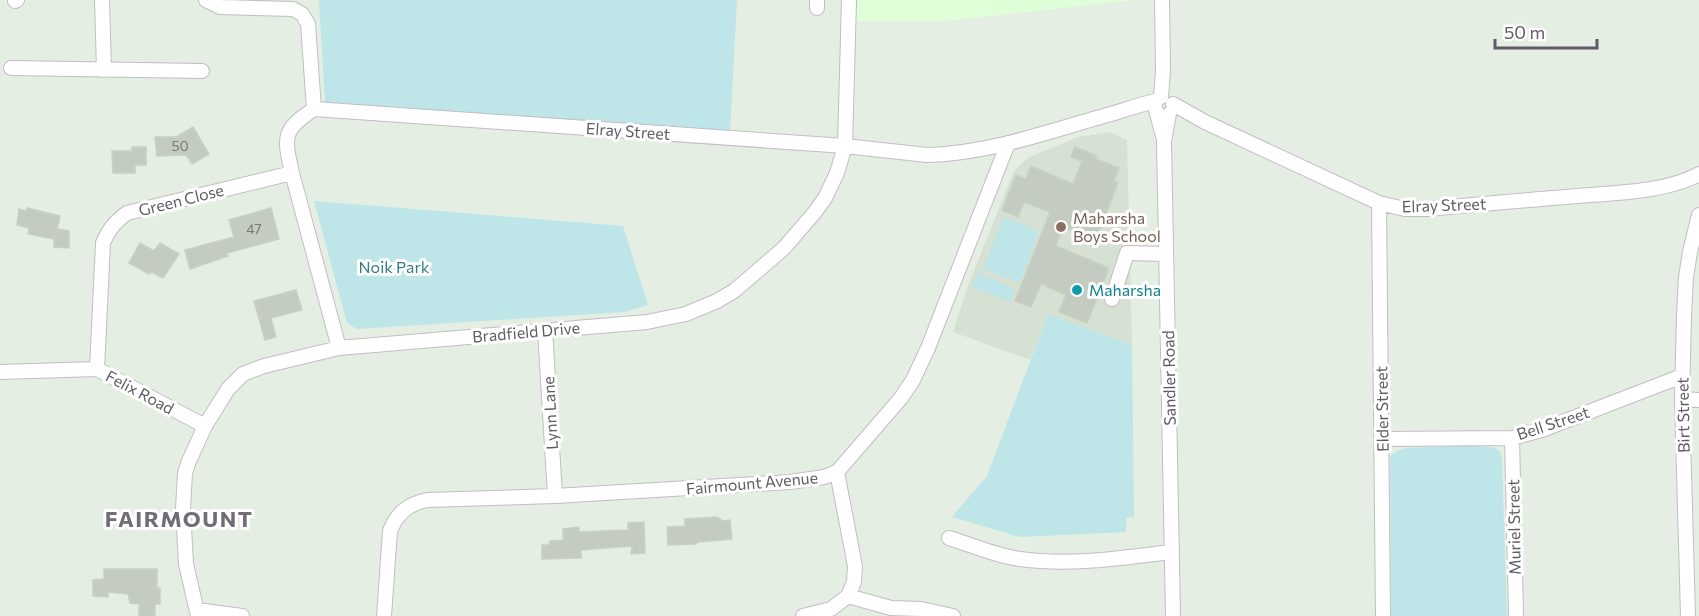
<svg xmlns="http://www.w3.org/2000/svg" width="1699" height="616" font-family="Commissioner,sans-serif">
  <rect width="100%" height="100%" fill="#e5eee2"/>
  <path fill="#deffd7" d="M854 0H1134L946 21H855Z"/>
  <path fill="#d6e0d3" d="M1110 132 1127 140 1132 345 1048 314 1030 360 953 332 969 283 1014 171 1029 157 1078 137Z"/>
  <path fill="#bee5e7" d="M319 0H737L730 132 325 102Z
    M314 201 623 226 648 305 624 312 357 329 347 323Z
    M1003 217 1039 231 1020 283 983 269Z
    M978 273 1015 289 1010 302 972 287Z
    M1048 314 1132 345 1134 517 1126 518V532L1020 537 952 517 987 476Z
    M1473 445 1495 448 1500 451 1502 458 1507 616H1391L1390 456 1398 450 1406 448Z"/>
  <path fill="#c4ccc1" stroke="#c6d3c1" stroke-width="1.5" d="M193 127 209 154 192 164 186 155 157 156 155 137H176Z
    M132 147H146V165H135V173H113L112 151H132Z
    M1075 147 1097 156 1096 159 1119 168 1114 181 1118 183 1096 240 1063 227 1056 246 1109 268 1087 323 1059 312 1066 295 1041 284 1031 307 1015 301 1050 212 1024 202 1018 217 1002 210 1016 175 1026 179 1031 166 1073 184 1082 161 1071 157Z
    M27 208 60 216 57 229 69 231V248L54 247V239L28 234 29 228 17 225 19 209 26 211Z
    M271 208 279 239 227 253 228 256 190 269 185 250 234 237 229 220Z
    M140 243 154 251 160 243 179 254 163 278 151 272 149 274 129 263Z
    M296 290 302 310 271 318 276 337 265 340 254 301Z
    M717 517 723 521 730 520 732 539 698 542 696 544 668 545 667 527 685 526V519Z
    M644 522 645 553 631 554 632 546 581 550V558L542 559V545H549L550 541 563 540V529L579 527V532L628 530V523Z
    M104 569H157V588H160V604H155V616H139V604L130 603 128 594 108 592V597L93 596V580L104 579Z"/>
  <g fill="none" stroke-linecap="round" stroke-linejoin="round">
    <g stroke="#c2bdc4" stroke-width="16">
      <path id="minor" d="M102 0 104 70
        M206 0 220 7 293 9 302 14 308 24 314 109
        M817 0V8
        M15 1 17 0
        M11 68 202 71
        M1161 97 1163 71 1162 0
        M1173 104 1205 122 1379 203 1405 209H1430C1479 204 1528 200 1577 196 1614 193 1667 192 1699 174
        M314 109 845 146 927 155C989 154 1052 130 1111 114 1126 110 1140 104 1156 101
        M314 109C282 130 284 137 292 173L339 348
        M1156 110 1163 136
        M1169 114 1164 141 1173 616
        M1379 203 1383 616
        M1112 299 1127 253 1166 254
        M545 330 555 496
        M97 369 103 243C109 229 115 222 127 213L292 173
        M0 372 97 369 205 426
        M1682 399 1699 400
        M1512 438 1516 616
        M1382 439 1512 438 1542 430 1682 376
        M949 538C972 545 996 556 1020 559 1073 566 1120 558 1172 552
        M848 596 891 608 921 609 953 616
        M197 610 242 616
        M198 616 186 564 183 509 185 473 189 461 205 426 228 389 243 374 264 366 339 348 647 322 686 314 717 301 734 291 784 248 815 212 825 198 837 173 845 146 849 0
        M384 616 390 531C397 513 408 504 427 500L555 496 790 482 824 477 837 472 901 398 913 380 928 348 1008 143
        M803 616 831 609 848 596 854 582 855 566 837 472
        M1688 616 1682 399 1684 315 1686 277 1690 252 1699 215"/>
    </g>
    <use href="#minor" stroke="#fff" stroke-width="14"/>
  </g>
  <circle fill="#8d6e63" stroke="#fff" stroke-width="2" cx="1061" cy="227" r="6"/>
  <circle fill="#0f9aa8" stroke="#fff" stroke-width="2" cx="1077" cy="290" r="6"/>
  <g text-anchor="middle" stroke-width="6" stroke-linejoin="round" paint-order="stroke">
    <g font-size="14" fill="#79777b">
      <text x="180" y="151">50</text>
      <text x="254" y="234">47</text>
    </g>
    <g font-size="16" fill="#605b64" stroke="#fff">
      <text transform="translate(628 131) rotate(4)" y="6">Elray Street</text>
      <text transform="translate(181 200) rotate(-14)" y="6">Green Close</text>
      <text transform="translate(1444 205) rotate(-2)" y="6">Elray Street</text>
      <text transform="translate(526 332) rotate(-5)" y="6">Bradfield Drive</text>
      <text transform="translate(1169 378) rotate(-91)" y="6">Sandler Road</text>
      <text transform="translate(140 392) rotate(28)" y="6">Felix Road</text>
      <text transform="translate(1382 409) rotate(-91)" y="6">Elder Street</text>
      <text transform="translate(550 413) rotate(-93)" y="6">Lynn Lane</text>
      <text transform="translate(1683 415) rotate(-91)" y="6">Birt Street</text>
      <text transform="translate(1553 423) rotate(-18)" y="6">Bell Street</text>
      <text transform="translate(752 483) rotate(-5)" y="6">Fairmount Avenue</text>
      <text transform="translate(1514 527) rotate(-91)" y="6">Muriel Street</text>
    </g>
    <g font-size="16" fill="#785e54" stroke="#fff" text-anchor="start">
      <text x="1073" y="224">Maharsha<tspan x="1073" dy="18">Boys School</tspan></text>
    </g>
    <g font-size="16" fill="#327c84" stroke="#fff">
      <text x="394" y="273">Noik Park</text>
    </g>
    <g font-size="16" fill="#0d838f" stroke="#fff" text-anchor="start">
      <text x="1089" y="296">Maharsha</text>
    </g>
    <g font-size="22" font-weight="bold" letter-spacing="1.5" fill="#716c76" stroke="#fff">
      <text x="179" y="527">FAIRMOUNT</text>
    </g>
  </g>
  <path d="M1495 39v9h102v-9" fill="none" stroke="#605b64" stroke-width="3"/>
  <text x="1504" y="39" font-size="18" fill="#605b64" stroke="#ffffff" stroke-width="4.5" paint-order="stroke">50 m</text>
</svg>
